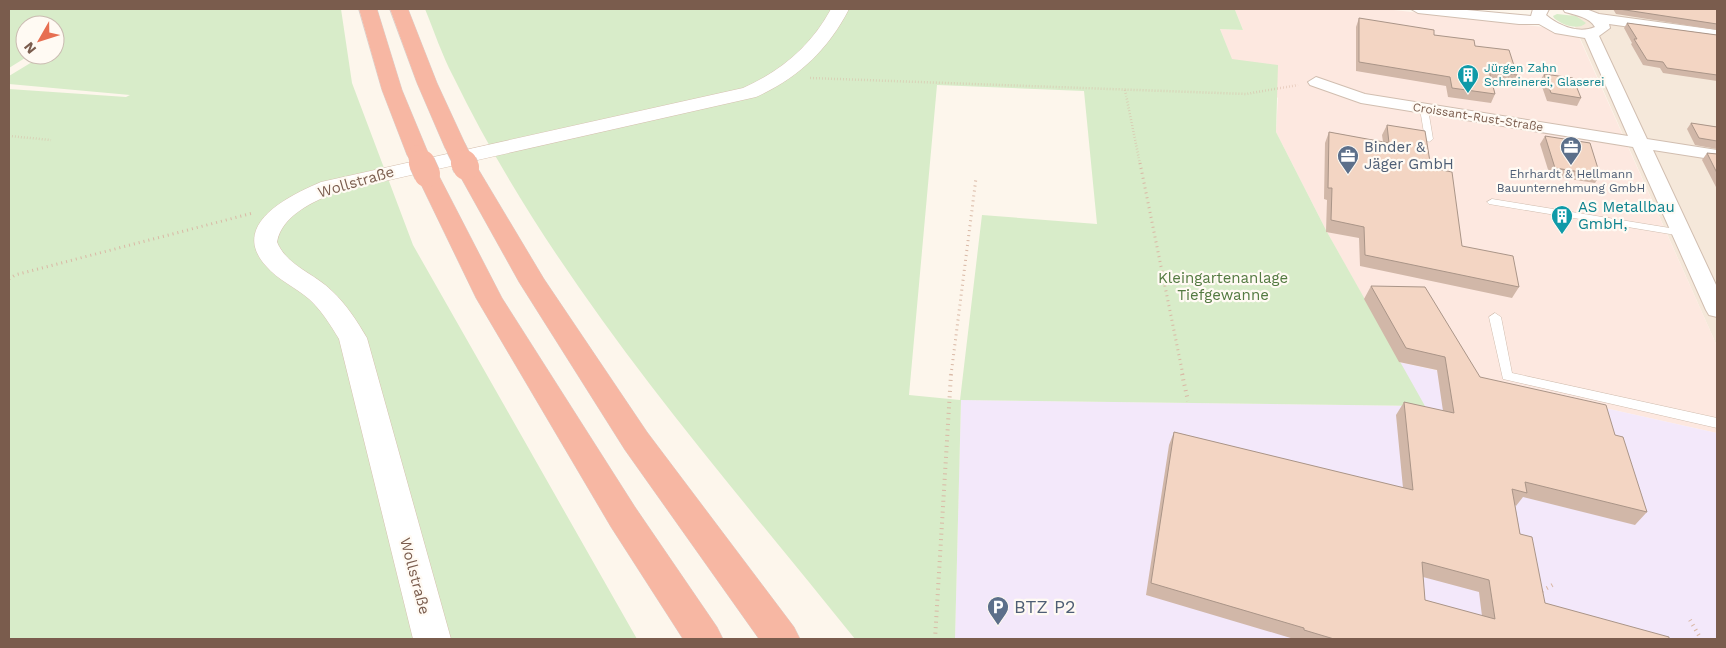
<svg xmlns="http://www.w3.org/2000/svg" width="1726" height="648" font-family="'Work Sans',sans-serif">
  <rect width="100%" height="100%" fill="#fdf6ec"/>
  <path fill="#f5e8da" d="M1569 9H1717V346L1572 20Z"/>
  <path fill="#fde8e0" d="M1216 9H1385L1543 27 1578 35 1717 346V433L1399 362 1327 232 1276 132 1278 98 1232 60 1220 29 1243 30 1235 10Z"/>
  <path fill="#f3e8fa" d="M1399 362 1717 433V639H955L961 400 1424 406Z"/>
  <path fill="#d8ecc9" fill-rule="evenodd" d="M9 9H341L352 83 413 245 637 639H9V89L126 97 130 95 9 84V76L37 59 25 58 9 68ZM25 25H55V55H25Z
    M425 9 1235 10 1243 30 1220 29 1232 59 1278 65 1276 132 1327 232 1425 406 961 400 955 639H855C711 460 554 284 453 76 442 55 434 31 425 9ZM937 85 1084 91 1097 224 982 215 960 400 909 395Z
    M1557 14 1576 16 1586 23C1578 31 1562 25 1554 18L1553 16Z"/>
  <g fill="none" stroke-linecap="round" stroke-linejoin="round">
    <g stroke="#d1beb0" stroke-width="1">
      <path id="lane" d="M1424 106 1428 109 1433 139 1429 142 1425 139 1420 109Z
        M1492 199 1682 230 1687 233 1682 236 1489 204 1487 202Z
        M1495 313 1501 317 1512 373 1717 418V428L1503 379 1489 317Z"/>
    </g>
    <g stroke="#d1beb0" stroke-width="2">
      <path id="street" d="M1411 9H1456L1531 16 1533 9H1549L1546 15C1559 26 1579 34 1595 27 1589 17 1576 15 1565 12L1563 9H1586L1599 14 1717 30V39L1609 24 1610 28 1599 36 1647 139 1717 150V160L1653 150 1717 287V317L1709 315 1706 310 1633 147 1361 103 1310 85 1308 82 1316 77 1365 94 1628 136 1585 38 1555 33 1539 24H1519L1418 13Z"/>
    </g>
    <g stroke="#d6c0b0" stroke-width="1">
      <path id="secondary" d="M831 9H849C828 50 798 78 756 97L336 192C313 202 282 215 277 242 287 266 314 273 332 291 346 304 357 321 367 338L451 639H413L339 339C330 324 321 310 309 299 295 287 278 280 266 266 229 225 288 196 321 182L743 88C781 71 811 46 831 9Z"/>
    </g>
    <g stroke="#dad1cd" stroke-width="1">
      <path id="highway" d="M359 9H377L402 90 429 155 426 160 418 162 410 160 407 155 382 90Z
        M390 9H408L437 83 467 148 464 153 456 155 448 153 445 148 417 83Z
        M466 160 474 162 477 167 544 279 647 432 794 627 800 639H759L625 450 519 282 455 167 458 162Z
        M427 167 435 169 438 174 502 298 635 507 717 627 723 639H683L611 527 476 298 416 174 419 169Z"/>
    </g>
    <path stroke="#d9b8a5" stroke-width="2.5" stroke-dasharray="0.5 2.5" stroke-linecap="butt" d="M810 78 1246 94 1298 85
      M1125 90 1140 164
      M9 136 51 140"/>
    <path stroke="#d9b8a5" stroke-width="3" stroke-dasharray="1 4" stroke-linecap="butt" d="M1140 163 1183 375
      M9 279 15 275 253 213
      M951 375 976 178"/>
    <path stroke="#d9b8a5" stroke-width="4" stroke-dasharray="1 4.5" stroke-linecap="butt" d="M1182 374 1188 401
      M1542 591 1556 583
      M1690 620 1701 639
      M935 639 951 374"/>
    <use href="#lane" fill="#fff" fill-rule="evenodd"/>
    <use href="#street" fill="#fff" fill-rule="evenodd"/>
    <use href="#secondary" fill="#fff" fill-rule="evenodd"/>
    <use href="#highway" fill="#f7b7a3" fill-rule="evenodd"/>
    <g stroke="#dad1cd" stroke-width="21" stroke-linecap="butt">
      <path id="highway-bridge-far1" d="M456 148 464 164
        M418 155 422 164"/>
    </g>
    <g stroke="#dad1cd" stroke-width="27" stroke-linecap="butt">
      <path id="highway-bridge" d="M422 163 427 174
        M464 163 466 167"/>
    </g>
    <use href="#highway-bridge-far1" stroke="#f7b7a3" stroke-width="20"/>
    <use href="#highway-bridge" stroke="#f7b7a3" stroke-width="26"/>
  </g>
  <path fill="#d1b7a8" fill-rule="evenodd" d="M1613 9H1717V30L1616 14Z
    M1359 18 1434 35 1517 75 1512 84 1492 81 1495 94 1491 103 1448 97 1446 86 1356 71V27Z
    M1627 23 1717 35V81L1663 73 1660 68 1643 65 1631 44 1632 43 1624 28Z
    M1544 74 1581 98 1577 106 1547 101 1540 81Z
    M1691 123 1717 127V149L1695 145 1687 129Z
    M1387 125 1431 168 1462 246 1519 287 1512 298 1360 266 1359 238 1326 232 1327 200 1324 199 1325 143 1329 132 1383 142 1382 135Z
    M1545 136 1600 175 1595 183 1550 176 1540 144Z
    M1707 153 1717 154V189L1702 160Z
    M1371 286 1480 377 1615 435 1647 512 1635 525 1523 497 1516 506 1515 505 1520 534 1545 603 1669 639H1294L1146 595 1169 445 1174 432 1403 488 1396 415 1404 402 1443 411 1437 370 1399 362 1364 299ZM1423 577 1479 592 1482 616 1425 600Z"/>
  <path fill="#f3d5c3" stroke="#aa9588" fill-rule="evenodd" d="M1619 9H1717V24Z
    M1359 18 1434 30V35L1474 40 1475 46 1509 50 1517 75 1489 71 1495 94 1452 88 1450 77 1359 62Z
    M1627 23 1717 35V75L1667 68 1663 62 1647 60 1634 39H1637Z
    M1544 74 1573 78 1581 98 1551 93Z
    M1691 123 1717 127V141L1699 138Z
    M1387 125 1425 131 1431 168 1452 172 1462 246 1513 256 1519 287 1365 255 1364 227 1331 220 1332 188H1328L1329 132 1389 143Z
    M1545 136 1590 143 1600 175 1555 168Z
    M1707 153 1717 154V173Z
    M1371 286 1425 287 1480 377 1606 405 1615 435 1623 437 1647 512 1525 482 1527 493 1512 489 1520 534 1532 537 1545 603 1669 637V639H1334L1304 630V628L1151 583 1174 432 1413 490 1404 402 1454 413 1445 357 1406 348ZM1422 562 1489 580 1495 619 1425 600Z"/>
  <defs>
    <g id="building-pin" transform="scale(1.125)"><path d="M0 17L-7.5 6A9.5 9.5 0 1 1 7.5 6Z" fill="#0f9aa8" stroke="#fffaf3"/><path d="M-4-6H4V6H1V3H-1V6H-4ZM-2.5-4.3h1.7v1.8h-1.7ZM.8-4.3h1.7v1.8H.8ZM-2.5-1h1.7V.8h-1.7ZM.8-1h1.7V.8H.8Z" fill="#fff"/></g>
    <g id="office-pin" transform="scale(1.125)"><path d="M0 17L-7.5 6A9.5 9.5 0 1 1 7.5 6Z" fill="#5c6f8a" stroke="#fffaf3"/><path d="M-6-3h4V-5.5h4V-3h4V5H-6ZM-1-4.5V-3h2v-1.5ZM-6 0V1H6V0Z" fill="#fff"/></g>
    <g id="parking-pin" transform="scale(1.125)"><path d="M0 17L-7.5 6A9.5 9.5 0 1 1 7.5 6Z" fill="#5c6f8a" stroke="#fffaf3"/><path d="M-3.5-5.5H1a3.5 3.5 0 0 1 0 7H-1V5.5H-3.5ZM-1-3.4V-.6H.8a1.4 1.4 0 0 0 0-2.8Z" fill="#fff"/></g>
  </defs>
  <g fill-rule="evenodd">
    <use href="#building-pin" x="1468" y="75"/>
    <use href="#office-pin" x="1571" y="147"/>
    <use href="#office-pin" x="1348" y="156"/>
    <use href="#building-pin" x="1562" y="216"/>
    <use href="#parking-pin" x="998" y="607"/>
  </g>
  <g text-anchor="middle" stroke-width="4.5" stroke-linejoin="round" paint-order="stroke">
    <g font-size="12" fill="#0d838f" stroke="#fffaf3" text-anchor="start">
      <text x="1484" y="72">Jürgen Zahn<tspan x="1484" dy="14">Schreinerei, Glaserei</tspan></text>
    </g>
    <g font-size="12" fill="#7a5c4d" stroke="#fffaf3">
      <text transform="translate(1478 117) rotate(9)" y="4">Croissant-Rust-Straße</text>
    </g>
    <g font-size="12" fill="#4e5e75" stroke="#fffaf3">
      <text x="1571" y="178">Ehrhardt &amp; Hellmann<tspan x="1571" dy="14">Bauunternehmung GmbH</tspan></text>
    </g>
    <g font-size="15" fill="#4e5e75" stroke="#fffaf3" text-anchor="start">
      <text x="1364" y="152">Binder &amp;<tspan x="1364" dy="17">Jäger GmbH</tspan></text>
    </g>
    <g font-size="15" fill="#7a5c4d" stroke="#fffaf3">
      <text transform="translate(356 182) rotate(-16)" y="5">Wollstraße</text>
      <text transform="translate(415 576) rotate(75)" y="5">Wollstraße</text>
    </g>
    <g font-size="15" fill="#0d838f" stroke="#fffaf3" text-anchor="start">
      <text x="1578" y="212">AS Metallbau<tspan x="1578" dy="17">GmbH,</tspan></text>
    </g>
    <g font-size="15" fill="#537a41" stroke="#fffaf3">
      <text x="1223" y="283">Kleingartenanlage<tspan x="1223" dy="17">Tiefgewanne</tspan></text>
    </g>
    <g font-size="18" fill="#4e5e75" stroke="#fffaf3" text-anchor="start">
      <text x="1014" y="613">BTZ P2</text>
    </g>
  </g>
  <rect width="1726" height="648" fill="none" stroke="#7a5c4d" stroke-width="20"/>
  <g transform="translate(40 40) rotate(231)"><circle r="24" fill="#fffaf3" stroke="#cabbb1"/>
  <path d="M0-4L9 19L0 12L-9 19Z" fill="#e76f51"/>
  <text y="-8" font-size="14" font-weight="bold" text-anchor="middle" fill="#7a5c4d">N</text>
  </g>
</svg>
